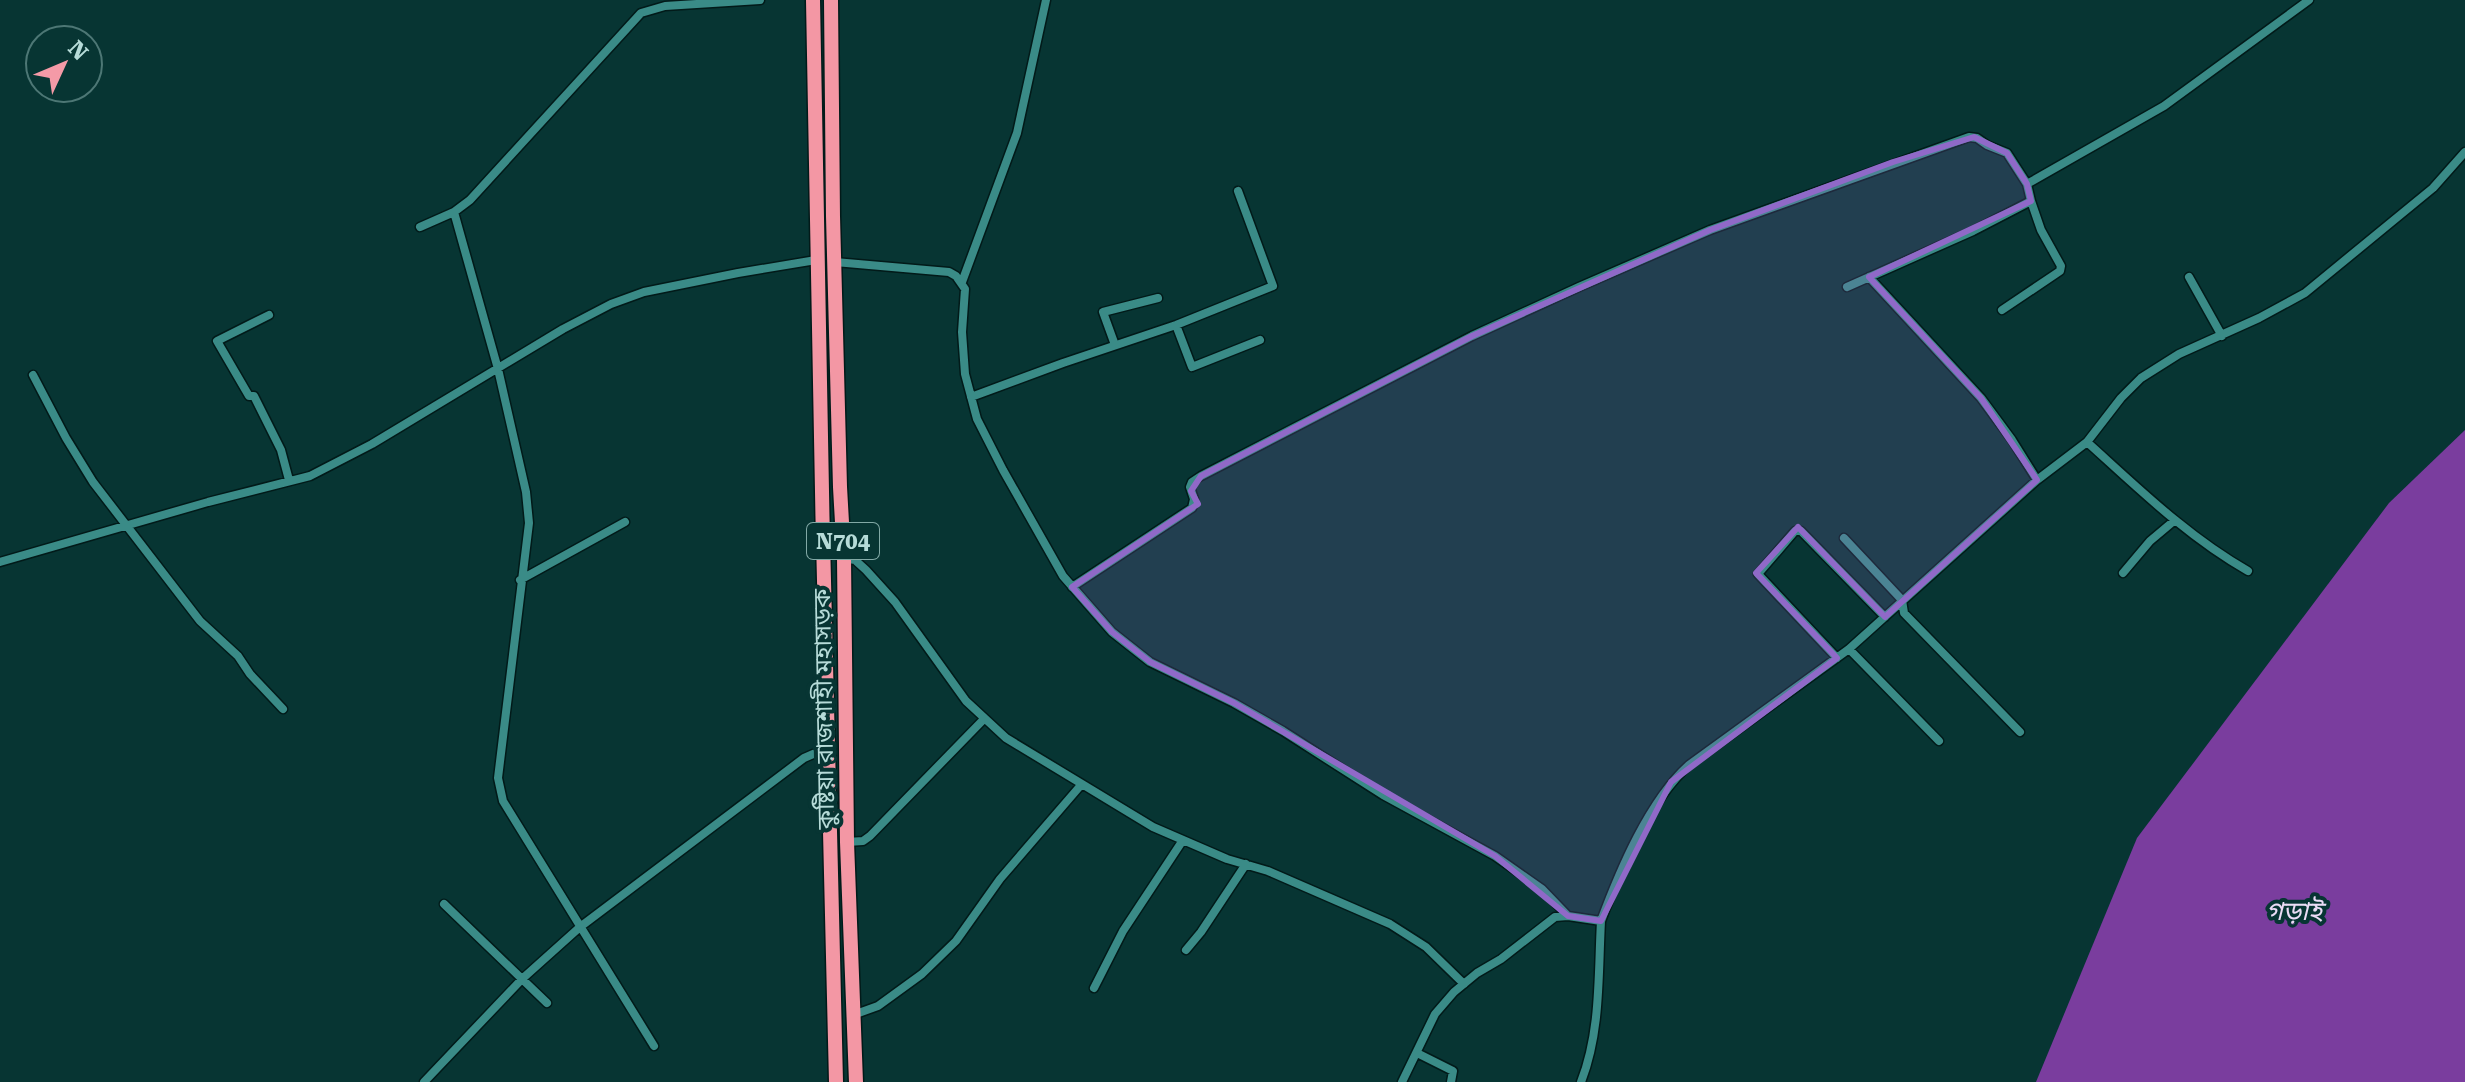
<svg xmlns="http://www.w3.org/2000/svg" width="2465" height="1082" font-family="'Roboto Serif','Noto Sans Bengali',serif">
  <rect width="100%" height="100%" fill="#073533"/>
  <path fill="#7a3d9e" d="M2465 430V1082H2036L2137 838 2389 503Z"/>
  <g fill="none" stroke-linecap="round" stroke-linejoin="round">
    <g stroke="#021a19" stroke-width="11">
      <path id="street" d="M454 212 498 369 526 492 529 523 498 778 503 801 654 1046
        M420 227 454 212 470 200 641 13 665 6 760 0
        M835 262 949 272 956 276 965 289 962 332 965 374 977 419 1003 470 1063 576 1112 632 1150 662 1234 703 1283 731 1383 795 1495 856 1542 889 1568 916
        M1869 277 1981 398 2012 440 2037 480
        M2189 277 2222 336
        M962 282 1017 133 1046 0
        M1847 287 1973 231 2031 201 2027 184 2164 106 2309 0
        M2002 310 2060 271 2061 266 2041 230 2031 201
        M269 315 217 341 249 396H254L281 450 289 480
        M1176 325 1192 367 1260 340
        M1115 345 1103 312 1158 298
        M33 375 66 438 93 482 200 621 238 656 250 674 283 709
        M971 397 1063 363 1176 325 1273 286 1238 191
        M2087 442C2138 488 2188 537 2248 571
        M1844 538 1902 600 1904 613 2020 732
        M844 558 855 560 866 570 895 602 966 701 1006 738 1153 827 1227 859 1268 871 1390 924 1426 947 1464 984
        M0 562 208 502 310 476 372 444 563 329 611 304 644 292 738 273 816 260
        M2123 573 2150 541 2175 520
        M520 580 625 522
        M1072 587 1192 508 1194 499 1190 487 1192 482 1201 476 1472 336 1579 287 1710 230 1969 137 1977 138 1987 145 2007 153 2027 184
        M1849 649 1939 741
        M1837 658 1758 574 1795 531H1801L1885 617
        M847 842 863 841 870 836 983 720
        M444 904 547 1003
        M1186 950 1201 932 1246 864
        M1094 988 1123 931 1183 840
        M853 1015 878 1006 922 974 956 941 1000 879 1081 785
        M1417 1053 1453 1071 1451 1082
        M424 1082 522 979 580 927 804 758 827 748
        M1402 1082 1435 1014 1454 992 1477 973 1501 959 1555 917 1568 916 1601 921C1620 870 1649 801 1689 765L1849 649 2037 480 2087 442 2121 398 2141 378 2179 354 2259 318 2305 293 2433 188 2465 152
        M1581 1082C1601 1031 1598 975 1601 921"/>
    </g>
    <g stroke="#021a19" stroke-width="17">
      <path id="highway" d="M813 0C818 361 827 721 836 1082
        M831 0 833 216 840 487 844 558 847 842 856 1082"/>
    </g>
    <use href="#street" stroke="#3a8b87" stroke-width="8"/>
    <use href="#highway" stroke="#f397a4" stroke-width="14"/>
  </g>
  <path fill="#9069c8" fill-opacity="0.2" stroke="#9069c8" stroke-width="6" stroke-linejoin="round" d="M1974 137 2007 153 2027 184 2031 201 1869 277 1981 398 2037 480 1885 617 1798 527 1756 573 1837 658 1671 782 1601 921 1568 916 1495 856 1234 703 1150 662 1112 632 1072 587 1198 504 1191 491 1201 476 1472 336 1710 230 1893 162Z"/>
  <g text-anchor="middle" stroke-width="8" stroke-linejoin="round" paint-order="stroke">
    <rect fill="#073533" stroke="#82a9a6" stroke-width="2" x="807" y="523" width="72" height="36" rx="6"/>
    <g font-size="22" font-weight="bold" fill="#b6dbd8">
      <text x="843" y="549">N704</text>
    </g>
    <g font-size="24" fill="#b6dbd8" stroke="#073533">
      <text transform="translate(824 709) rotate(-91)" y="8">কুষ্টিয়া রাজশাহী মহাসড়ক</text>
    </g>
    <g font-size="26" font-style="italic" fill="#ebdcf6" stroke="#073533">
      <text x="2294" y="920">গড়াই</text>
    </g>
  </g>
  <g transform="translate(64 64) rotate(46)"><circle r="38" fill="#073533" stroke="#4d7775" stroke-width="2"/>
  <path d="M0-6L14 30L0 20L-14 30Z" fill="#f49aa7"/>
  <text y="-12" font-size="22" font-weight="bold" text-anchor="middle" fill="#b6dbd8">N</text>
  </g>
</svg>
